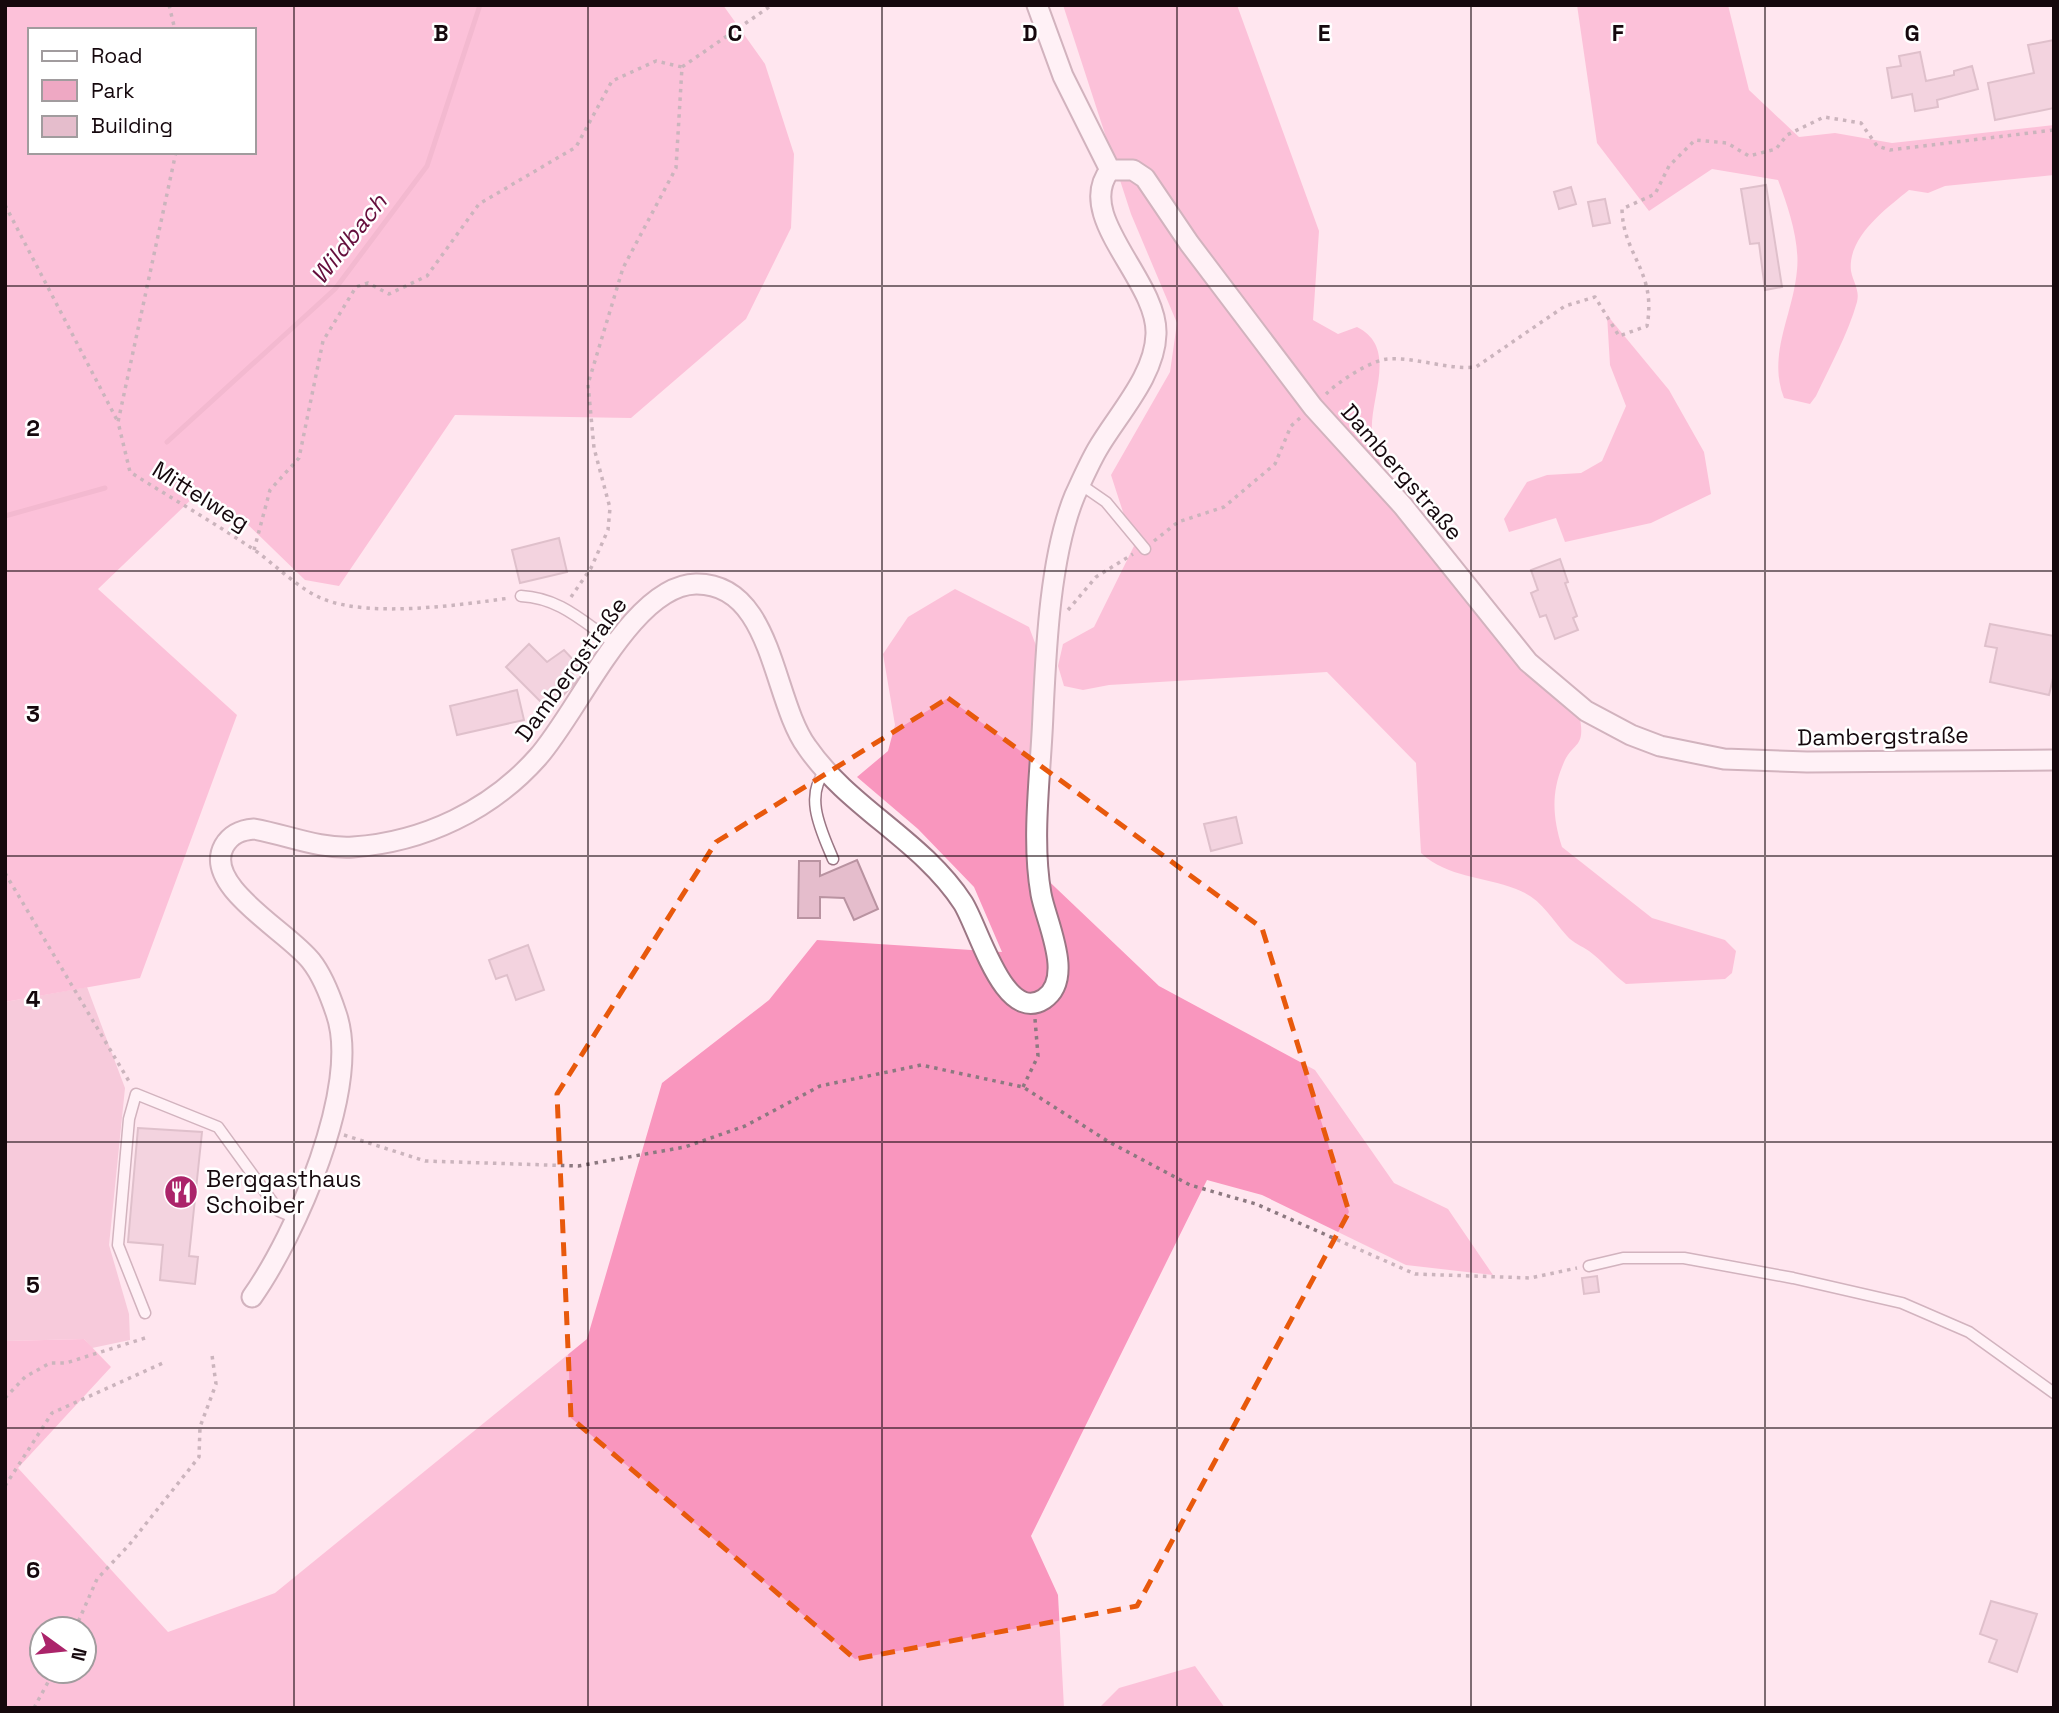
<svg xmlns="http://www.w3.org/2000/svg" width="2059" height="1713" font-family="'Space Grotesk',sans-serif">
  <rect width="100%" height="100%" fill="#ffe6ef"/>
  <path fill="#eea8c3" d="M87 987 125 1088 109 1245 129 1314 130 1340 92 1348 84 1339 5 1341V1002Z"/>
  <path fill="#f996be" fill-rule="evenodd" d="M5 5H723L765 64 794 154 791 228 746 319 631 418 455 415 339 586 305 580 240 517 198 493 98 589 237 715 140 978 5 1002ZM30 30H254V152H30Z
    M1063 5H1237L1319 231 1313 320 1338 334 1357 327C1399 348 1369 397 1372 434 1373 446 1379 459 1383 471L1579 713C1587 752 1572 739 1562 767 1551 794 1553 819 1562 847L1652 918 1725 940 1736 951 1732 973 1725 979 1626 984C1612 974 1603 961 1589 951 1582 946 1573 943 1567 936 1550 917 1541 898 1516 889 1483 876 1448 878 1421 853L1416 763 1327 672 1109 685 1083 690 1064 686 1058 666 1063 644 1094 627 1134 546 1111 475 1170 372 1177 323 1131 214Z
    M1577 5H1728L1749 90 1799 137 1835 133 1892 143 2054 125V175L1945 186 1928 193 1909 190C1887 208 1847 237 1851 271 1853 282 1860 290 1857 302 1848 334 1830 366 1816 396L1810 404 1784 398C1767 354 1793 316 1797 270 1800 242 1788 206 1778 180L1712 169 1649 211 1597 143Z
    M1607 315 1669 390 1704 452 1711 494 1651 523 1565 542 1556 518 1509 532 1504 519 1527 482 1547 475 1581 473 1602 461 1626 406 1610 365Z
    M955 589 1029 627 1040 656 1036 869 1159 986 1315 1070 1394 1183 1448 1209 1493 1275 1406 1265 1262 1195 1207 1180 1031 1536 1058 1595 1064 1708H5V1341L84 1339 111 1367 18 1468 168 1632 275 1593 587 1339 662 1083 769 1000 817 940 1002 952 974 887 918 829 857 777 888 751 895 725 883 654 908 617ZM42 1629H84V1671H42Z
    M1195 1666 1225 1708H1099L1119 1688Z"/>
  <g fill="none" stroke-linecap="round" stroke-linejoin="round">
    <path stroke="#e583ab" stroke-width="5" d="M167 442 335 289 427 166 480 5
      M5 516 105 488"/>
  </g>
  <path fill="#e5bdcc" stroke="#b993a1" stroke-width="2" d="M2054 40V108L1995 120 1988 83 2034 73 2028 45Z
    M1920 52 1926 81 1954 75V71L1972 66 1978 89 1937 100 1938 107 1915 111 1912 94 1892 98 1887 68 1901 66 1899 56Z
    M1766 185 1782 287 1765 290 1759 243 1750 244 1741 189Z
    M1571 187 1576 204 1559 209 1554 192Z
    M1605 199 1610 223 1593 226 1588 202Z
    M559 538 567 572 520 583 512 550Z
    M1560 559 1568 582 1565 583 1577 616 1573 618 1578 630 1555 639 1546 615 1540 617 1531 593 1538 590 1531 570Z
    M1990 624 2054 636V674L2049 695 1990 682 1997 648 1985 646Z
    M529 644 547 662 564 650 579 666 572 674 577 679 573 685 549 710 506 667Z
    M517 690 524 720 457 735 450 706Z
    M1236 817 1242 843 1211 851 1204 824Z
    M857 860 878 909 854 920 844 898 820 897V918H798L799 861H820V876Z
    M528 945 544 990 516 1000 507 975 496 979 489 960Z
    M138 1128 202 1132 189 1256 198 1257 195 1284 160 1280 163 1245 128 1242Z
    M1597 1276 1599 1292 1584 1294 1582 1278Z
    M1991 1601 2037 1614 2017 1672 1989 1662 1997 1640 1980 1634Z"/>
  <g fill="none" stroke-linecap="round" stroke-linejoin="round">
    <g stroke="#9b7684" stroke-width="13">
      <path id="service" d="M1080 484 1106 502 1145 549
        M521 596C561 598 584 623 616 644
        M826 770C803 796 822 832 833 859
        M1589 1266 1623 1258H1684L1793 1278 1902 1303 1969 1332 2054 1393
        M145 1313 118 1245 129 1119 136 1094 218 1127 279 1211 295 1218"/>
    </g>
    <g stroke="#9b7684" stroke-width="23">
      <path id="minor" d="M1037 5 1063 76 1110 170
        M252 1297C295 1236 362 1086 336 1013 330 995 323 976 311 961 289 932 202 886 224 846 231 834 241 830 254 829 288 835 318 849 353 847 424 842 491 810 538 757 579 711 632 585 696 584 773 583 772 699 807 747 849 808 922 840 963 903 979 928 1004 1025 1044 999 1075 978 1046 922 1041 894 1031 837 1041 772 1043 713 1046 648 1050 555 1075 495 1082 480 1089 464 1097 450 1117 415 1155 376 1156 334 1158 280 1073 216 1110 170H1133L1145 178 1189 243 1313 407 1403 506 1528 662 1586 711 1631 735 1660 746 1724 759 1807 762 2054 760"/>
    </g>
    <path stroke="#8c7980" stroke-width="3.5" stroke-dasharray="3.5 5" stroke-linecap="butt" d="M169 5 175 30
      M176 152 118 422 130 472C171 498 213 522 253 549 276 565 297 588 323 599 371 618 459 605 510 598
      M5 205 117 420
      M1326 394C1338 382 1371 360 1388 359 1417 357 1447 370 1476 367L1565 306 1595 297 1619 336 1647 326C1657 271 1623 256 1622 209L1655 194 1669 166 1695 140 1727 143 1749 156 1776 149 1787 135 1824 117 1861 123 1877 146 1890 150 2054 130
      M1154 541 1178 522 1224 507 1275 464 1291 426 1300 418
      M254 550 270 490 299 458 323 341 356 287 368 283 389 294 427 276 479 204 576 147 612 81 656 61 682 67
      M571 597 591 568 608 530 610 508 594 448 588 384 623 268 676 168 682 67 772 5
      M1068 610 1096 577 1133 554
      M5 873 130 1083
      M1023 1087 1038 1056 1035 1019
      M344 1135 425 1161 578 1166 685 1147 745 1126 820 1086 921 1065 1023 1087 1109 1142 1190 1185 1256 1204 1415 1274 1530 1278 1577 1268
      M5 1398 25 1377 50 1363H66L145 1338
      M5 1486 52 1413 163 1363
      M75 1629 97 1579 129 1545 199 1457 200 1427 216 1384 212 1355
      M34 1708 54 1671"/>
    <use href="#service" stroke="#fff" stroke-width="10"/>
    <use href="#minor" stroke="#fff" stroke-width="19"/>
  </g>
  <path d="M0 0H2059V1713H0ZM948 698 1262 928 1349 1212 1137 1606 855 1659 571 1418 557 1094 716 842Z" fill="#ffe6ef" fill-opacity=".55" fill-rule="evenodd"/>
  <path fill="none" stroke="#e8590c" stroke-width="5" stroke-dasharray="14 9" stroke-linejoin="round" d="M948 698 1262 928 1349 1212 1137 1606 855 1659 571 1418 557 1094 716 842Z"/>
  <path fill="none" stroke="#15080d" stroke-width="2" stroke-opacity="0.55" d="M294 5V1708M588 5V1708M882 5V1708M1177 5V1708M1471 5V1708M1765 5V1708M5 286H2054M5 571H2054M5 856H2054M5 1142H2054M5 1428H2054"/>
  <defs>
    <g id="restaurant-disc" transform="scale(1.75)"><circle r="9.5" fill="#ab246a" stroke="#fff"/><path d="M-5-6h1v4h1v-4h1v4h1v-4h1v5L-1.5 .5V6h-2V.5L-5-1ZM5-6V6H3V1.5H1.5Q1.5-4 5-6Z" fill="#fff"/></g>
  </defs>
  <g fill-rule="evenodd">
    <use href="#restaurant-disc" x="181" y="1192"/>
  </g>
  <g text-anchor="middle" stroke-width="5" stroke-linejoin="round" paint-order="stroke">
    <g font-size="23" fill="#15080d" stroke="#fff">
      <text transform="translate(1402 472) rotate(49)" y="8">Dambergstraße</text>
      <text transform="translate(201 496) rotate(32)" y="8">Mittelweg</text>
      <text transform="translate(571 669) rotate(-54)" y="8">Dambergstraße</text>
      <text transform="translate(1883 736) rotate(-1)" y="8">Dambergstraße</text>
    </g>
    <g font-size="23" fill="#15080d" stroke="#fff" text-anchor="start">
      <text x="206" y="1187">Berggasthaus<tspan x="206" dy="26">Schoiber</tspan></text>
    </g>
    <g font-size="24" font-style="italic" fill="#650e3c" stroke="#fff">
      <text transform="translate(349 239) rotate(-52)" y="8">Wildbach</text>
    </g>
  </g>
  <g font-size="23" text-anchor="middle" font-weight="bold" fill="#15080d" stroke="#fff" stroke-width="5" stroke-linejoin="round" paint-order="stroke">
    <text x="441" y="41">B</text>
    <text x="735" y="41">C</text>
    <text x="1030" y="41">D</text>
    <text x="1324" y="41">E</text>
    <text x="1618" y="41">F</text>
    <text x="1912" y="41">G</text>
    <text x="33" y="436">2</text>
    <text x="33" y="722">3</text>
    <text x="33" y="1007">4</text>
    <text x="33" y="1293">5</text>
    <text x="33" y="1578">6</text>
  </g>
  <rect width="2059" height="1713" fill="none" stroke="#15080d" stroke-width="14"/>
  <rect x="28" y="28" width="228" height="126" fill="#ffffff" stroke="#a19c9e" stroke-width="2"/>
  <rect x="42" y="51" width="35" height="10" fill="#ffffff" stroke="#a19c9e" stroke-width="2"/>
  <text x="91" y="63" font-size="21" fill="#15080d">Road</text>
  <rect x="42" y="80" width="35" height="21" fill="#eea8c3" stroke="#a19c9e" stroke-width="2"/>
  <text x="91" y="98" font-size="21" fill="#15080d">Park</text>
  <rect x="42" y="116" width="35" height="21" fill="#e5bdcc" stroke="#a19c9e" stroke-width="2"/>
  <text x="91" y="133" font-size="21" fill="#15080d">Building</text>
  <g transform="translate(63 1650) rotate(105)"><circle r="33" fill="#ffffff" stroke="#a19c9e" stroke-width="2"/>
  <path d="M0-5L12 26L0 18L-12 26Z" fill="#ab246a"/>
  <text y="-10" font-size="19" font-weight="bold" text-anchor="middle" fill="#15080d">N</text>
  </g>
</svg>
